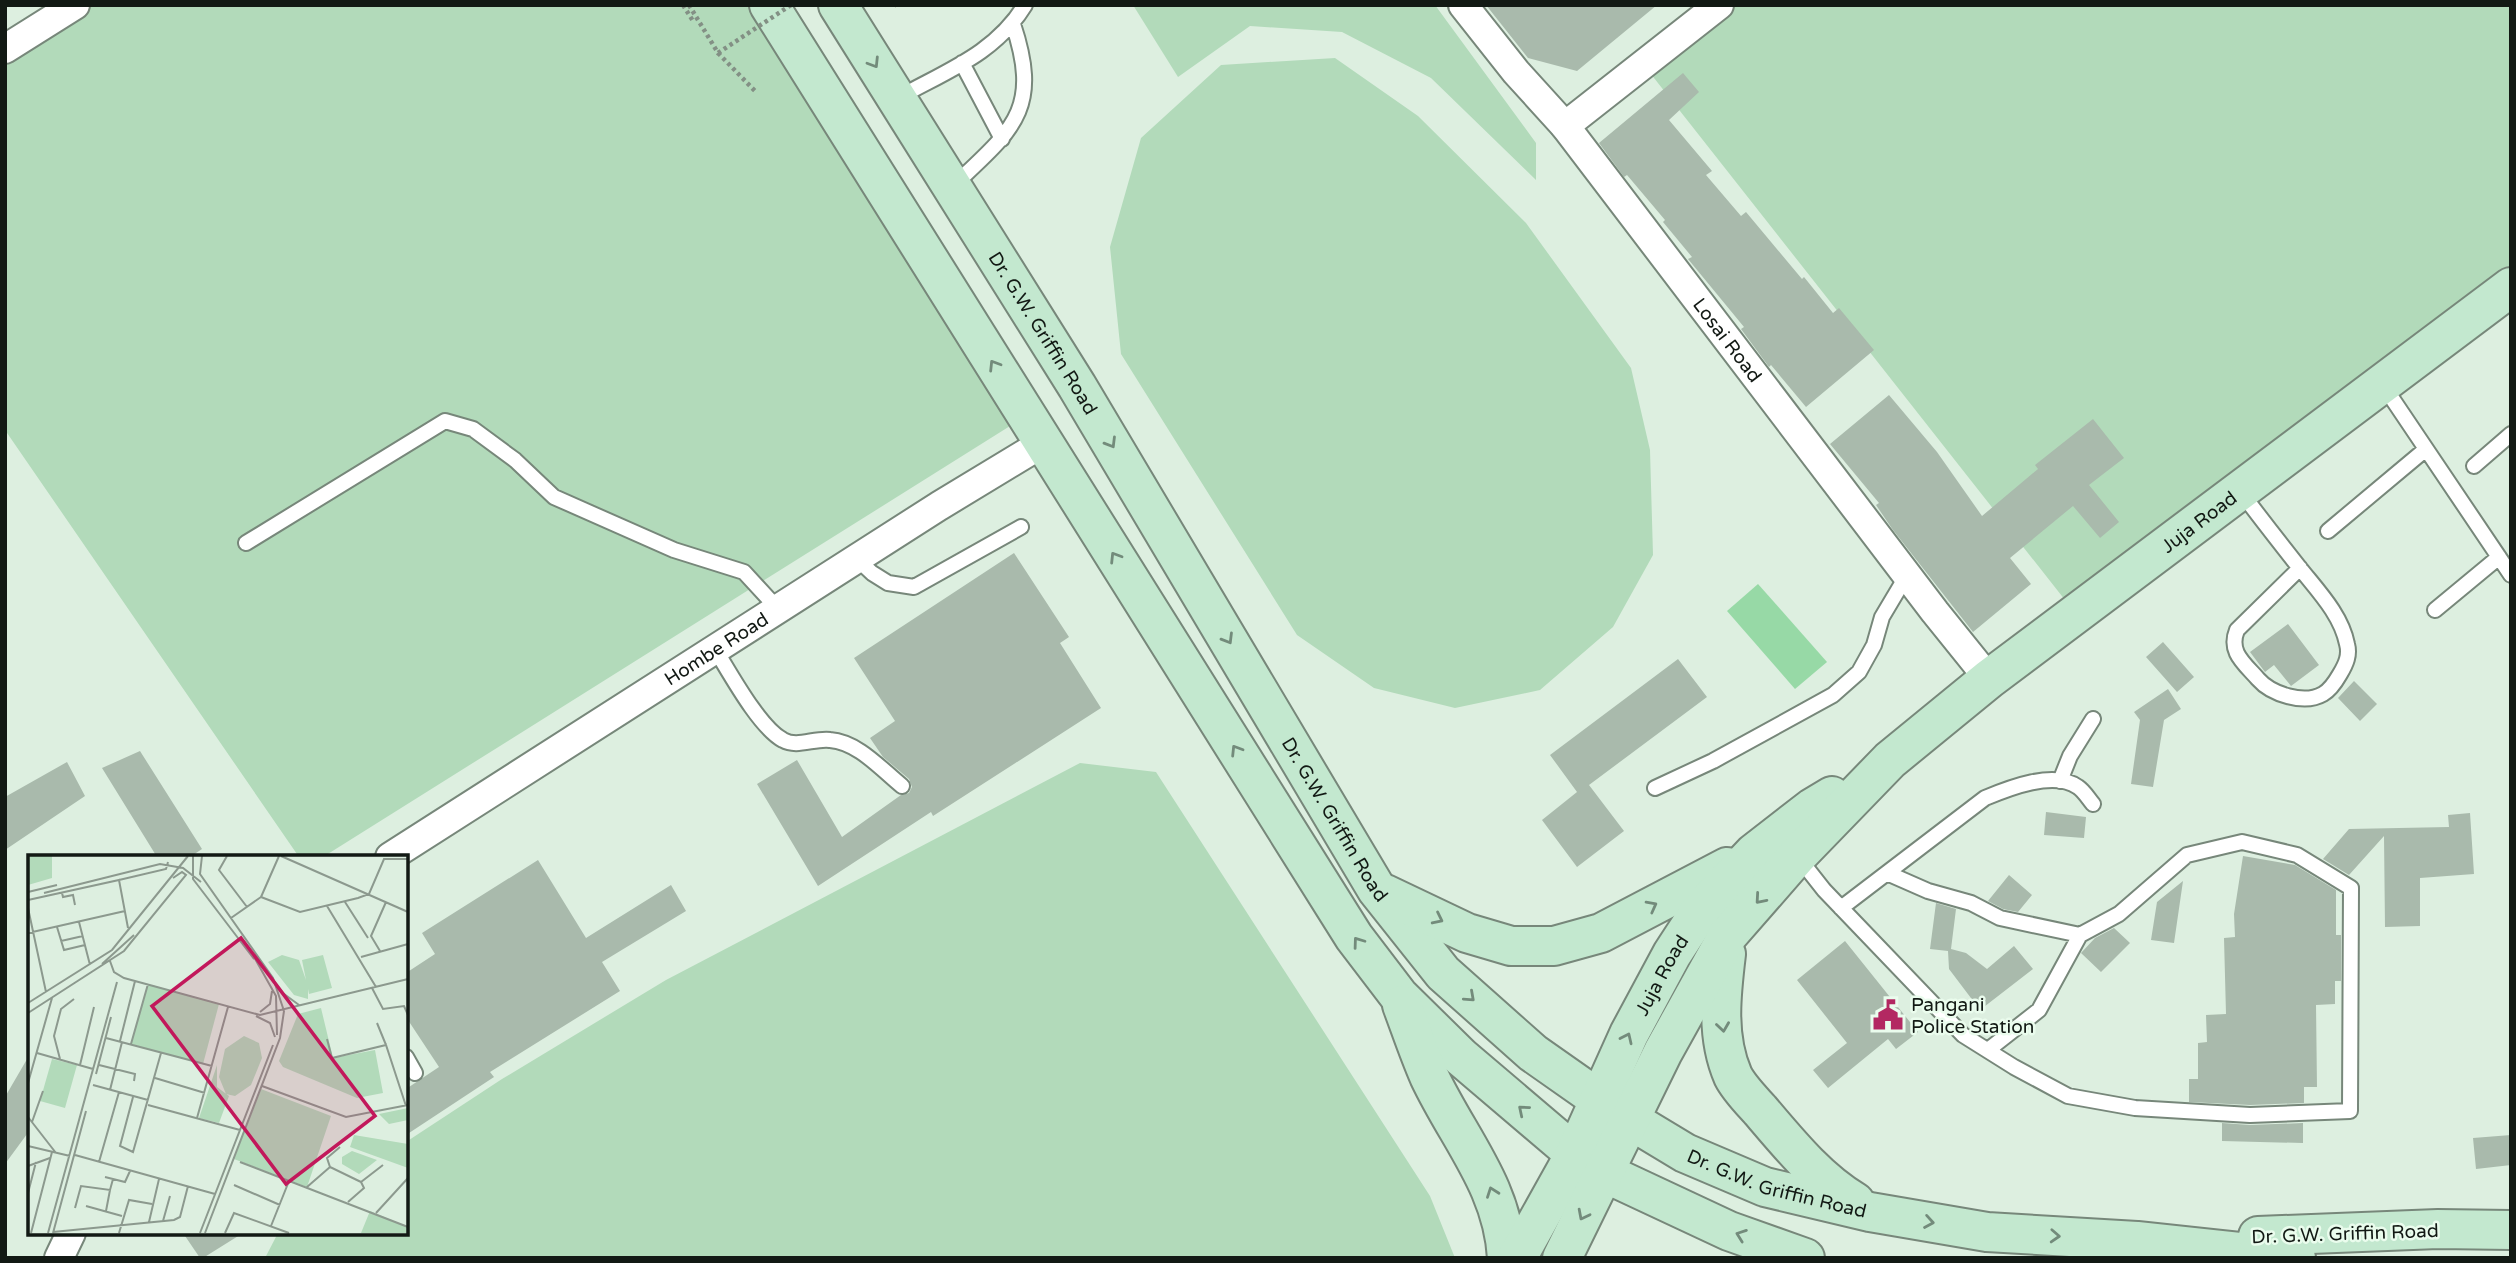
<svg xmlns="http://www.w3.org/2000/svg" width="2516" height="1263" font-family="'Varela Round',sans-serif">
  <rect width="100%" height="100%" fill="#ddefe0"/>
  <path fill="#b2daba" d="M84 5H769L1026 416 323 857H299L5 430V56Z
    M1133 5H1435L1536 143V180L1431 78 1342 32 1250 26 1178 77Z
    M1719 5H2511V287L2076 614 1643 64Z
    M1335 58 1418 116 1526 223 1631 368 1650 450 1653 555 1613 627 1540 690 1455 708 1374 688 1297 635 1121 354 1110 247 1141 138 1221 65Z
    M1080 763 1156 772 1430 1196 1455 1258H265L278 1233H406V1142L502 1079 666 980Z"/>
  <path fill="#97d9a6" d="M1758 584 1827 662 1795 689 1727 611Z"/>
  <path fill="#a9baac" d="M1486 5H1657L1577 71 1528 58Z
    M1683 73 1699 92 1669 120 1712 171 1706 175 1741 216 1746 212 1802 279 1804 277 1833 313 1839 308 1874 350 1806 407 1771 365 1769 367 1741 329 1744 327 1688 259 1692 257 1663 222 1665 220 1627 175 1624 177 1599 143Z
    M1889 395 1937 452 1982 516 2038 469 2035 465 2093 419 2124 458 2089 485 2119 522 2100 538 2073 506 2010 558 2031 584 1973 632 1893 530 1876 505 1879 503 1830 444Z
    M1014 553 1069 637 1060 643 1101 708 933 816 931 812 818 886 757 784 797 760 842 837 901 795 909 793 912 787 909 779 883 757 870 738 895 721 854 658Z
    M2288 624 2319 665 2291 686 2274 665 2265 672 2250 652Z
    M2163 642 2194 677 2177 692 2146 657Z
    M1678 659 1707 697 1589 785 1624 831 1577 867 1542 820 1577 792 1550 755Z
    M2354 681 2377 704 2360 721 2338 698Z
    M2168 689 2181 709 2164 720 2153 787 2131 784 2140 720 2134 712Z
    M140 751 202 849 190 857H157L102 768Z
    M67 762 85 796 5 850V797Z
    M2046 812 2086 817 2084 838 2044 835Z
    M2470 813 2474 874 2420 878V926L2385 927 2384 836 2349 875 2323 859 2349 829 2449 827 2448 815Z
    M2243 856 2295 865 2336 890V935H2341V981H2335V1004L2316 1005 2317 1087H2304V1103L2250 1105 2189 1102V1079H2198V1043L2207 1042 2206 1015 2226 1014 2224 938 2235 937 2234 914Z
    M538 860 586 938 671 885 686 911 602 962 620 991 490 1072 494 1077 406 1135V1089L439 1067 406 1017V973L435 954 422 933Z
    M2009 875 2032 895 2018 912 2003 909 1988 901Z
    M2183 881 2174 943 2151 940 2157 902Z
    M1936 903 1956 909 1951 949 1966 953 1987 969 2014 946 2033 969 1980 1010 1949 969 1948 951 1930 949Z
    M2114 928 2130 943 2101 972 2081 953 2095 938Z
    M1845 941 1918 1032 1896 1049 1888 1039 1828 1088 1813 1070 1847 1043 1797 980Z
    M30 1054V1130L5 1164V1097Z
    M2222 1123 2250 1125 2303 1123V1143L2222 1141Z
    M2511 1135V1165L2476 1169 2473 1138Z
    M183 1233H243L203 1258H200Z"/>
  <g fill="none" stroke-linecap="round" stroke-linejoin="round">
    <g stroke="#77877a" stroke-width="18">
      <path id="service" d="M962 63 1002 139
        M898 98C946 71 995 54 1025 5
        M952 187C1012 130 1042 111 1013 24
        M2383 385 2511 575
        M2474 466 2511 434
        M2240 491C2259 516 2279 542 2299 567 2317 590 2341 614 2347 644 2350 655 2346 664 2340 674 2336 681 2330 690 2323 694 2304 705 2271 694 2258 679 2244 663 2228 652 2237 630L2300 568
        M2328 531 2426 449
        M246 543 445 421 473 429 515 460 554 497 674 550 744 572 778 609
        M856 558 872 573 888 583 914 587 1021 527
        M2435 610 2499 557
        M715 649C730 673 759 727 783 740 797 748 814 738 830 740 858 742 881 769 902 786
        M2060 781 2070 756 2093 719
        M1655 788 1713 761 1833 695 1859 672 1874 645 1882 617 1907 575
        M1798 857 1824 890 1963 1035 2014 1067 2068 1096 2135 1108 2250 1115 2350 1111 2351 888 2297 855 2242 842 2187 855 2119 914 2080 935 2039 1010 1988 1050
        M1887 873 1928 891 1971 903 2000 918 2080 935
        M1841 908 1985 798C2009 788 2054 770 2078 787 2084 791 2088 798 2093 804
        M406 1057 415 1073"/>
    </g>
    <g stroke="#77877a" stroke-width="32">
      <g id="minor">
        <path id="s1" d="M1463 5 1516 72 1565 126 1935 612 1989 679"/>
        <path d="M5 49 75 5"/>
        <path d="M1565 126 1719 5"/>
        <path id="s2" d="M390 857 939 506 1043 443"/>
        <path d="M59 1258 71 1233"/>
      </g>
    </g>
    <g stroke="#77877a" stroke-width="42">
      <g id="secondary">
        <path d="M769 5 1354 937 1399 996 1461 1057 1575 1154 1605 1173 1729 1231 1805 1258"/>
        <path id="s3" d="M838 5 1077 386 1377 890 1443 973 1533 1053 1617 1112 1685 1153 1765 1187 1870 1212 1987 1232 2137 1241 2296 1258"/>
        <path d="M1385 894 1467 933 1511 946H1554L1601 933 1727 867"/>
        <path d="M1726 954C1721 995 1716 1037 1733 1076 1739 1088 1751 1100 1760 1110 1789 1144 1817 1179 1855 1202"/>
        <path d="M1402 1005C1411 1029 1419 1053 1429 1076 1458 1138 1503 1186 1507 1258"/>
        <path d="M2258 1236 2438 1229 2511 1230"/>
        <path id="s4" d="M1517 1258 1575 1154 1629 1034 1672 954 1702 908 1754 853 1812 808 1832 796"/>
        <path id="s5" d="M1562 1258 1663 1052 1728 935 1797 856 1890 760 1989 679 2511 287"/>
      </g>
    </g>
    <path stroke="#839085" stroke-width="4.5" stroke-dasharray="3.5 3.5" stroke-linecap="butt" d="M683 5 693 21
      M896 5 897 6
      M718 53 757 93"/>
    <use href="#service" stroke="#fff" stroke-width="14"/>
    <use href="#minor" stroke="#fff" stroke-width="28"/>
    <use href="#secondary" stroke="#c3e8cf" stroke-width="38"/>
    <path stroke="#839085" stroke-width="4.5" stroke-dasharray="3.5 3.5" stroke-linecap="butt" d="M689 5 718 53 791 5"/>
  </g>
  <defs><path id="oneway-chevron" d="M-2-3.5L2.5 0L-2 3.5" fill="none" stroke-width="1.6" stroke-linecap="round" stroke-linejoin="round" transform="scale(1.75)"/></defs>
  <g stroke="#738b7b">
    <use href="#oneway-chevron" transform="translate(874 63) rotate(58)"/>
    <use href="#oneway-chevron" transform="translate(994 365) rotate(-122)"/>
    <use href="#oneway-chevron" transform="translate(1111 443) rotate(59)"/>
    <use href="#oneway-chevron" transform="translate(1115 557) rotate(-122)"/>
    <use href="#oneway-chevron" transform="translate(1228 639) rotate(59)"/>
    <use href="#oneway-chevron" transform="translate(1236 750) rotate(-122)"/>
    <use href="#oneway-chevron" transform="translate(1760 899) rotate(131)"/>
    <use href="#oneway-chevron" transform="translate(1652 906) rotate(-28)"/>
    <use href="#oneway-chevron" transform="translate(1438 919) rotate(26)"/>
    <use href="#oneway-chevron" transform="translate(1358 942) rotate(-126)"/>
    <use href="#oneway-chevron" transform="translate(1470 997) rotate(42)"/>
    <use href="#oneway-chevron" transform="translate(1723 1027) rotate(82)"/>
    <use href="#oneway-chevron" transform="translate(1627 1038) rotate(-65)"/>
    <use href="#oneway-chevron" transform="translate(1523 1110) rotate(-140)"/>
    <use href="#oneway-chevron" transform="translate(1492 1192) rotate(-110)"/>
    <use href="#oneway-chevron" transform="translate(1583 1215) rotate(117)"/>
    <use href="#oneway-chevron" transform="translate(1929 1222) rotate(10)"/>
    <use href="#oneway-chevron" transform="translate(1741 1235) rotate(-160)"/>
    <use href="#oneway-chevron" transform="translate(2055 1236) rotate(3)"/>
  </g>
  <defs>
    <g id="civic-bare" transform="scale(2.415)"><path d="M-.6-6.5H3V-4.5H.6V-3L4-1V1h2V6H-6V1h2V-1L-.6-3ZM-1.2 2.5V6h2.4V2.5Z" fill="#b32862" stroke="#eafced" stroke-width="2.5" paint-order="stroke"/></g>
  </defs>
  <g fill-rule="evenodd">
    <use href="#civic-bare" x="1888" y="1015"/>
  </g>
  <g text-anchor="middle" stroke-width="5" stroke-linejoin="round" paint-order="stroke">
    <g font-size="19" fill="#121914" stroke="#eafced">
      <text dy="7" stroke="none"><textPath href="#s3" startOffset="387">Dr. G.W. Griffin Road</textPath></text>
      <text dy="7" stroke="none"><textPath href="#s1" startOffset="427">Losai Road</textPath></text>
      <text dy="7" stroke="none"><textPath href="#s5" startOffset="992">Juja Road</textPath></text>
      <text dy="7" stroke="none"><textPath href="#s2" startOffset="387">Hombe Road</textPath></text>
      <text dy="7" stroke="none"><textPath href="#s3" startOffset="954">Dr. G.W. Griffin Road</textPath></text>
      <text dy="7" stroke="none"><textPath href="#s4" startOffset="318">Juja Road</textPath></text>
      <text dy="7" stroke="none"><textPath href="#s3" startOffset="1542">Dr. G.W. Griffin Road</textPath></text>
      <text transform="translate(2345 1233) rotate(-2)" y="7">Dr. G.W. Griffin Road</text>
    </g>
    <g font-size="19" fill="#121914" stroke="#eafced" text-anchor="start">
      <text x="1911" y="1011">Pangani<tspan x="1911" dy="22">Police Station</tspan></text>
    </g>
  </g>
  <g transform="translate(28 855)">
    <rect width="380" height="380" fill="#ddefe0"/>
    <path d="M0 1H24V23L0 30ZM254 100 271 105 278 125 274 105 295 100 304 133 281 139 280 134V144L266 140 240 107ZM120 129 191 149 175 209 103 189ZM293 153 305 203 347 195 355 238 329 243 255 212 251 206 270 159ZM216 181 231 188 234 203 223 230 207 241 198 239 191 222 197 194ZM24 204 49 210 37 253 12 246ZM189 210V232L201 241 191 268 171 263ZM233 234 303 261 279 332 206 304ZM380 253V265L361 269 351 259ZM326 280 380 289V313L322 292ZM324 296 349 305 331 319 314 309V302ZM342 356 380 372V378H333Z" fill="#b2daba"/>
    <path fill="none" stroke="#8c998e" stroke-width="2" d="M165 1V24L226 104M174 1 172 19 245 123 256 156 252 183 177 378M199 1 191 15 219 52M253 1 380 57M91 25 138 14 140 7M0 37 29 30M16 38 132 9 155 13 173 27M34 38 35 42 45 40 47 50M233 42 272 57 330 43 341 39 356 4H380M233 42 251 1M0 45 91 25 100 73M317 47 340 83M299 51 348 132M0 53 18 137M203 63 233 42M51 67 62 110M29 72 36 95 57 90M0 78 97 56M33 86 55 81M352 96 343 81 358 47M226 102 248 141 249 180M333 102 380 89M82 106 86 117 96 123 232 160 380 124M74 109 106 80M344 133 355 154 376 151 380 160M252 136 271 150M0 148 84 95 160 1M232 157 242 149 244 136M0 158 96 96 158 20 154 17 145 23M228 161 242 168 247 182M349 168 358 190M78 183 184 211M299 184 304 203 358 190 378 251M92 186 107 126M103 189 120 129M9 198 65 214M32 204 26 181 33 154 46 144M52 210 66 152M71 210 107 219 106 226M68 219 83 162M127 223 177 238M0 228 24 143M65 230 120 245M234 231 318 262 380 250M82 235 94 187M105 242 92 291 105 297 133 198M120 250 212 275M0 262 28 298M169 263 200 152M4 267 15 236M0 291 42 301M312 292 299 303 302 312 333 327M47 300 187 339M71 307 91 237M212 307 380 372M0 311 22 303M77 322 97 327 102 316M206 330 252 350M279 332 302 312M0 338 8 307M320 347 336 333 333 327 355 310M58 351 94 361M47 353 53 331 82 335 85 324M78 356 82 335M348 358 380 323M135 366 142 341M121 367 131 324M243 371 261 326M25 377 146 365 152 362 160 331M3 378 24 297M20 378 89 127M25 378 58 256M91 378 101 345 124 349M172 378 245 190M197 378 206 358 261 378"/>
    <path fill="#c2185b" fill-opacity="0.15" stroke="#c2185b" stroke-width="3.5" d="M213 83 347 261 258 329 124 151Z"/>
    <rect width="380" height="380" fill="none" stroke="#121914" stroke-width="3.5"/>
  </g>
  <rect width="2516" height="1263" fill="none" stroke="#121914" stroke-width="14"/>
</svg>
